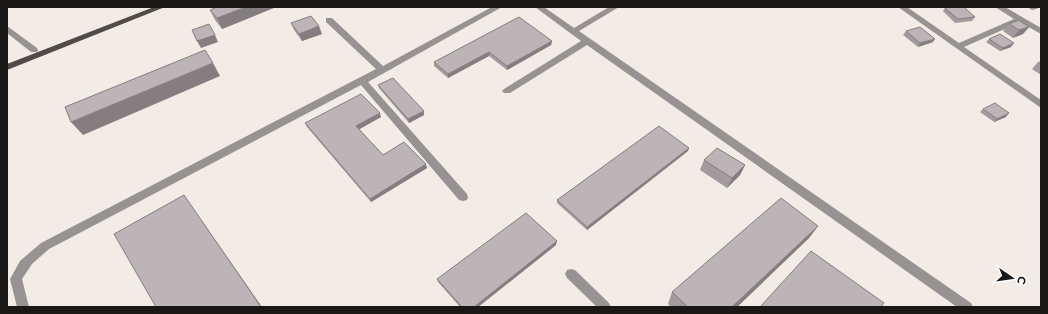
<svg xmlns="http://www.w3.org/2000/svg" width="1048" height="314" font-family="Montserrat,sans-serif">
  <rect width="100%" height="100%" fill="#f3ebe6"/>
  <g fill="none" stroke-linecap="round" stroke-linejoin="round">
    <path fill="#969392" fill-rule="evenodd" d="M492 7H502L368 82 467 194 468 197 467 200 463 201 459 200 361 85 49 249 32 264 22 279 29 307H17L10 279 20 261 41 243 376 69 326 22V18H332L383 66Z
      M535 7H544L574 28 609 7H619L579 31 971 303 973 307H957L587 45 510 93H504L502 91 504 89 581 41Z
      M898 7H907L959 43 1014 19 995 7H1005L1041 28V34L1020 22 964 47 1041 100V108Z
      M7 26 37 48 38 50 37 52H31L7 33Z
      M571 269 575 270 609 303 611 307H597L567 278 565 274 567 270Z"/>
    <path fill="#514a49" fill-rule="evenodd" d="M154 7H165L7 70V64Z"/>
  </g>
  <path fill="#a29b9d" d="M217 7H276L222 29 215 20 210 10Z
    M1027 7H1041L1032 10Z
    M945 8 975 17 972 21 955 23 943 11Z
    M291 23 322 34 302 41 294 30Z
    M1009 24 1029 27 1023 34 1013 38 1003 31Z
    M906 31 933 42 918 47 903 35Z
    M989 39 1011 47 1000 51 986 42Z
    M552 41 551 45 507 70 489 56 448 78 434 66V62Z
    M1041 61V75L1032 69 1038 62Z
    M378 85 424 111V115L409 123 379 88Z
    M983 109 1006 117 994 122 980 112Z
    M381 117 359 129 383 155 427 168 371 202 307 127 305 123Z
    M688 151 587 230 557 203V200Z
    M704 160 745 165 740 175 727 188 700 170Z
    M818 226 809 238 737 307H671L668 304 672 292Z
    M556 245 478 307H460L438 282 437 279Z"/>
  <path fill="#847e80" d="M246 7H276L222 29 217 18Z
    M1035 7H1041L1032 10Z
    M319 26 322 34 302 41 299 34Z
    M1029 27 1023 34 1013 38 1019 30Z
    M215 35 218 42 201 48 197 41Z
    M935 39 933 42 918 47 920 43Z
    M552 41 551 45 507 70V66Z
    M1014 43 1011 47 1000 51 1003 48Z
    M489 52V56L448 78V74Z
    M213 63 220 76 83 135 71 122Z
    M424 111V115L409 123 408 119Z
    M380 113 381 117 358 130 356 126Z
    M1009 113 1006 117 994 122 997 119Z
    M689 148 688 151 587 230V227Z
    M426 164 427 168 371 202 370 199Z
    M745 165 740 175 727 188 732 178Z
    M184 195 193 208 262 307H261Z
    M818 226 809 238 737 307H732Z
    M557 241 556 245 478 307H474Z"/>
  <path fill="#bcb4b7" stroke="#847e80" d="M217 7H246L217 18 210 10Z
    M950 7H964L975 17 958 19 945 8Z
    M311 16 319 26 299 34 291 23Z
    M519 17 552 41 507 66 489 52 448 74 434 62Z
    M1019 20 1029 27 1019 30 1009 24Z
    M209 24 215 35 197 41 192 30Z
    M920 27 935 39 920 43 906 31Z
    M1000 34 1014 43 1003 48 989 39Z
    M205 50 213 63 71 122 65 107Z
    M393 78 424 111 408 119 378 85Z
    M361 94 380 113 356 126 383 155 404 142 426 164 370 199 305 123Z
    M995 103 1009 113 997 119 983 109Z
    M659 126 689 148 587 227 557 200Z
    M717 148 745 165 732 178 704 160Z
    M184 195 261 307H156L114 234Z
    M781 198 818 226 732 307H688L672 292Z
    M526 213 557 241 474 307H462L437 279Z
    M811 251 884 303 881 307H760Z"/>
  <rect width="1048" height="314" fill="none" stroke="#1a1816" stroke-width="16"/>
  <g transform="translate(1012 278) rotate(103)" stroke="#ffffff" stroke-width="3" paint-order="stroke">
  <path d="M0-3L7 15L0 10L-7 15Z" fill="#1a1816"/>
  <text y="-6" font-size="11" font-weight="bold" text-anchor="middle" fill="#1a1816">С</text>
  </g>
</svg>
